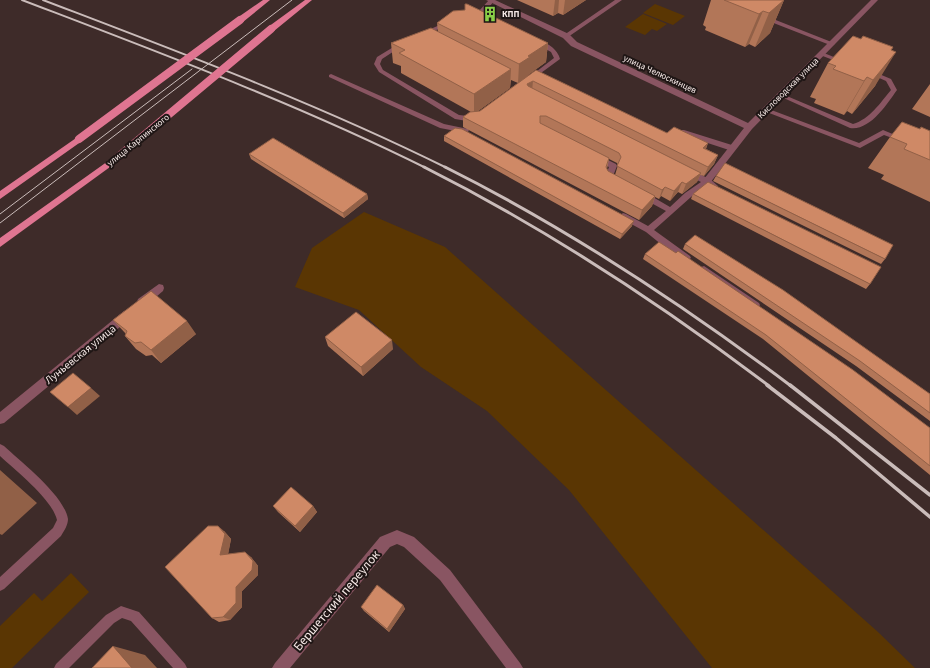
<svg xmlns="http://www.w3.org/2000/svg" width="930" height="668" font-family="'Source Sans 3',sans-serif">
  <rect width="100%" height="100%" fill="#3e2b29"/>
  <path fill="#5a3603" d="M655 4 685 16 673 25 643 13Z
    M643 14 667 24 657 31 652 29 645 35 625 27Z
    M364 212 445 247 878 632 915 668H712L569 490 487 411 421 367 359 310 295 287 312 248Z
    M71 573 89 592 12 668H0V626L34 593 42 601Z"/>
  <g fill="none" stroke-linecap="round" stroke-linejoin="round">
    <path fill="#895562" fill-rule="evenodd" d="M489 0 494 1C488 8 480 20 471 19V17L478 12Z
      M615 0H622L568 37H564V35Z
      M763 15 834 43 835 44 830 45 761 18 760 17Z
      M449 21 451 22V24L424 35 419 34Z
      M535 41C545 40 558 49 560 59L530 81 528 80V78L554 58 551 52 535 43Z
      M400 43 405 44 382 59 380 64 383 70 459 115C465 116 471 115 476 116V120L467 121 455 119 379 72 374 64 377 57Z
      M820 53H824L846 62 841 63 820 55Z
      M868 71H872L891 79 897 90C887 104 870 131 850 128L777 95 778 94H782L853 124C870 119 880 103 891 90L886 81 868 73Z
      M331 74 444 124 468 129 469 131 466 133 440 128 329 77V75Z
      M766 108 859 143 883 130 907 140 903 142 884 135 860 148 764 111V109Z
      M680 130H684L735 146 736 148 732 150H729L680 134Z
      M594 156H600L616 164 617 166 613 176 619 178V182C615 183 608 181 605 177L609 167 594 160Z
      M688 169 710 179 718 186 714 189 706 185 691 197 654 230 690 256 691 258 687 261 662 245 646 232 620 218 619 216 623 213 626 214 648 226 666 211 640 197V193H646L670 207 685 193 701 182 685 174V170Z
      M704 266 759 303 760 305 759 307H753L701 271 700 269 701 267Z
      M0 444 4 446C21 462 64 495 68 519 68 525 64 531 61 536L4 589 0 591V577L53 528 57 520C52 499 16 471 0 456Z
      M121 606 139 612 185 664 187 668H173L131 621 122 618 114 623 69 668H54L56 664 106 615Z"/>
    <path fill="#895562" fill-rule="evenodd" d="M486 0H495L569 34 577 42 748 123 871 0H878L752 129 710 183 707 184 702 181 704 179 744 128 571 46 563 38Z
      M159 284 163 285 164 288 163 291C156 296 147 308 138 305L137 302 138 299Z
      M128 310 132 311 133 314 132 317 4 423 0 424V412L124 311Z
      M397 530 414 537 450 570 520 663 523 668H506L440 580 404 547 397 544 390 547 290 668H272L275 663 380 537Z"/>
    <path fill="#df7591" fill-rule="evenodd" d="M263 0H270L243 22H237V18Z
      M305 0H312L274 31H268V27Z
      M79 136 83 139 82 141 0 199V191Z
      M118 154 121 155 122 157 121 159 0 247V238Z"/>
    <path stroke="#cabcba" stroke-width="1" d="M0 214 192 69
      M0 223 292 0"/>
    <path stroke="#cabcba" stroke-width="2" d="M22 0C158 52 295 103 426 168
      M43 0C179 52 316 103 447 168"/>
    <path stroke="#cabcba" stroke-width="3" d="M424 167C545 228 661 304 769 386
      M445 167C567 228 682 304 791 386"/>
    <path stroke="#cabcba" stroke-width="3.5" d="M767 385 836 438 930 517
      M790 385 930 495"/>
    <path stroke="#df7591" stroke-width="8" d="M79 139 240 20
      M118 157 271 29"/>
  </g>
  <path fill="#b27658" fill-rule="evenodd" d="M517 0H586L563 15 558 13 553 16Z
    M711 0H784L770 33 755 47 749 44 745 47 705 30 706 27 703 25Z
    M465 4 548 43 546 62 528 75V76L667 133 708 143 706 149 718 155 714 164 704 176 700 175 697 182 682 194 678 192 670 201 661 196 659 199 655 197 652 206 639 220 463 127V117L471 112 401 73V66L393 63 391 43 438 32 437 23 465 10ZM511 80 518 83 480 111H478L510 88ZM609 159 617 163 618 165 615 175 608 171 607 169Z
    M861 39 893 47 875 86 852 114 847 111 844 115 814 103 816 99 810 97 828 63Z
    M930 84V117L912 109Z
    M920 129 930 131V202L881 179 884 175 868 168 890 137Z
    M444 136 632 226 620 239 444 141Z
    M249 154 367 194 368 199 344 218 251 159Z
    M716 176 885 259 881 264 713 181Z
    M693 194 870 284 866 289 691 199Z
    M685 244 930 394V421L856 366 683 249Z
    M645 254 930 428V475L763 339 643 259Z
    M113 320 196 334 161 363 152 355 146 356 136 349 125 336 126 334Z
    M325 337 393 349 363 376 328 346Z
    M273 506H313L317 512 300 532 278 512Z
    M224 531 231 539 228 554 251 557 258 566V575L242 591V607L230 620 219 622 212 618Z
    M403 605 405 609 389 632 364 611 361 607Z"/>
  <path fill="#916047" d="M555 0H559L558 13 553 16Z
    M565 0H586L563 15Z
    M784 0 770 33 755 47 769 13Z
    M763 11 749 44 745 47 759 14Z
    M548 43 546 62 528 75V76L518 83 519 64 528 56Z
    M893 47 874 79 896 52 875 86 852 114 891 50Z
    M511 69 510 88 474 114V94Z
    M867 77 847 111 844 115 864 81Z
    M533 81 532 91 527 84Z
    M708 143 704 153 703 148Z
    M718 155 714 164 704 176 708 167Z
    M701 173 697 182 682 194 686 184Z
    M682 182 678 192 670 201 674 191Z
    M665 187 661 196 659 199 662 190Z
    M367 194 368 199 344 218 343 213Z
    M655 196 652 206 639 220 642 210Z
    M634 221 632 226 620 239 622 234Z
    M187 321 196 334 161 363 151 350Z
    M392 340 393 349 363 376 361 367Z
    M91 388 100 396 77 415 68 407Z
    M0 470 37 503 2 535 0 534Z
    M313 506 317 512 300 532 295 526Z
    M218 526 224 531 231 539 227 560 220 555Z
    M245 552 251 557 258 566V575L242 591V607L230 620 223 617 236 587Z
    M403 605 405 609 389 632 387 629Z
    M113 646 145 655 157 668H132Z"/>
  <path fill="#cf8966" stroke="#916047" d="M724 0H784L769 13 763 11 759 14Z
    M465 4H467L548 43 528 56 530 57 519 64 437 23 453 11 465 10Z
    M431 28 511 69 474 94 399 53 405 50 391 43Z
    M853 36 861 39 863 36 893 47 891 50 896 52 873 80 867 77 864 81 833 69 836 66 828 63Z
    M536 70 667 133 674 127 708 143 703 148 718 155 708 167 533 81 527 84 528 86 701 173 686 184 682 182 674 191 665 187 662 190 617 166 621 157 619 153 546 116H540V123L609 158 606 167 608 171 655 196 642 210 463 117 470 112 480 111Z
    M902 122 920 129 921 127 930 131V160L904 149 907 144 890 137Z
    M455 128 462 129 634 221 622 234 444 136Z
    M273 138 367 194 343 213 249 154Z
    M725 163 893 245 885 259 716 176Z
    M708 182 881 267 870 284 693 194Z
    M695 235 783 290 930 394V413L860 361 685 244Z
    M659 242 676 253 678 251 853 370 930 428V466L766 335 645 254Z
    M151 291 187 321 151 350 141 342 135 343 125 336 127 331 113 320Z
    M356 312 392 340 361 367 325 337Z
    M73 373 91 388 68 407 50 392Z
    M291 487 313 506 295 526 273 506Z
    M208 526H218L225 534 220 555 245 552 253 561 252 570 236 587V603L223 617 212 618 165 567Z
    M377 585 403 605 387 629 361 607Z
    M113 646 132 668H92Z"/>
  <defs>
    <g id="building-bare" transform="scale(1.2)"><path d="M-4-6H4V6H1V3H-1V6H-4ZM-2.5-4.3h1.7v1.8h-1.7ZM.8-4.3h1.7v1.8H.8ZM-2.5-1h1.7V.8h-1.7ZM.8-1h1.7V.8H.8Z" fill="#89cf48" stroke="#1f1615" stroke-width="2.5" paint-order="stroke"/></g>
  </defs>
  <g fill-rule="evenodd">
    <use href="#building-bare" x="490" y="14"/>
  </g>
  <g text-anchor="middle" stroke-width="4" stroke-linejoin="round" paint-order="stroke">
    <g font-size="9" font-weight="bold" fill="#f7eae8" stroke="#1f1615" text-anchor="start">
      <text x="502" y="17">КПП</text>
    </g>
    <g font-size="9" fill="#f7eae8" stroke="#1f1615">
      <text transform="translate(660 74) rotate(25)" y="3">улица Челюскинцев</text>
      <text transform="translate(788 88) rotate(-45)" y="3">Кисловодская улица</text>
      <text transform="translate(138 140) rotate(-39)" y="3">улица Карпинского</text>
    </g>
    <g font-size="11" fill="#f7eae8" stroke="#1f1615">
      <text transform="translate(80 354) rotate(-39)" y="4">Луньевская улица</text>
    </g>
    <g font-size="13" fill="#f7eae8" stroke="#1f1615">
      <text transform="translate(336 600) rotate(-50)" y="5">Бершетский переулок</text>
    </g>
  </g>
</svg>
